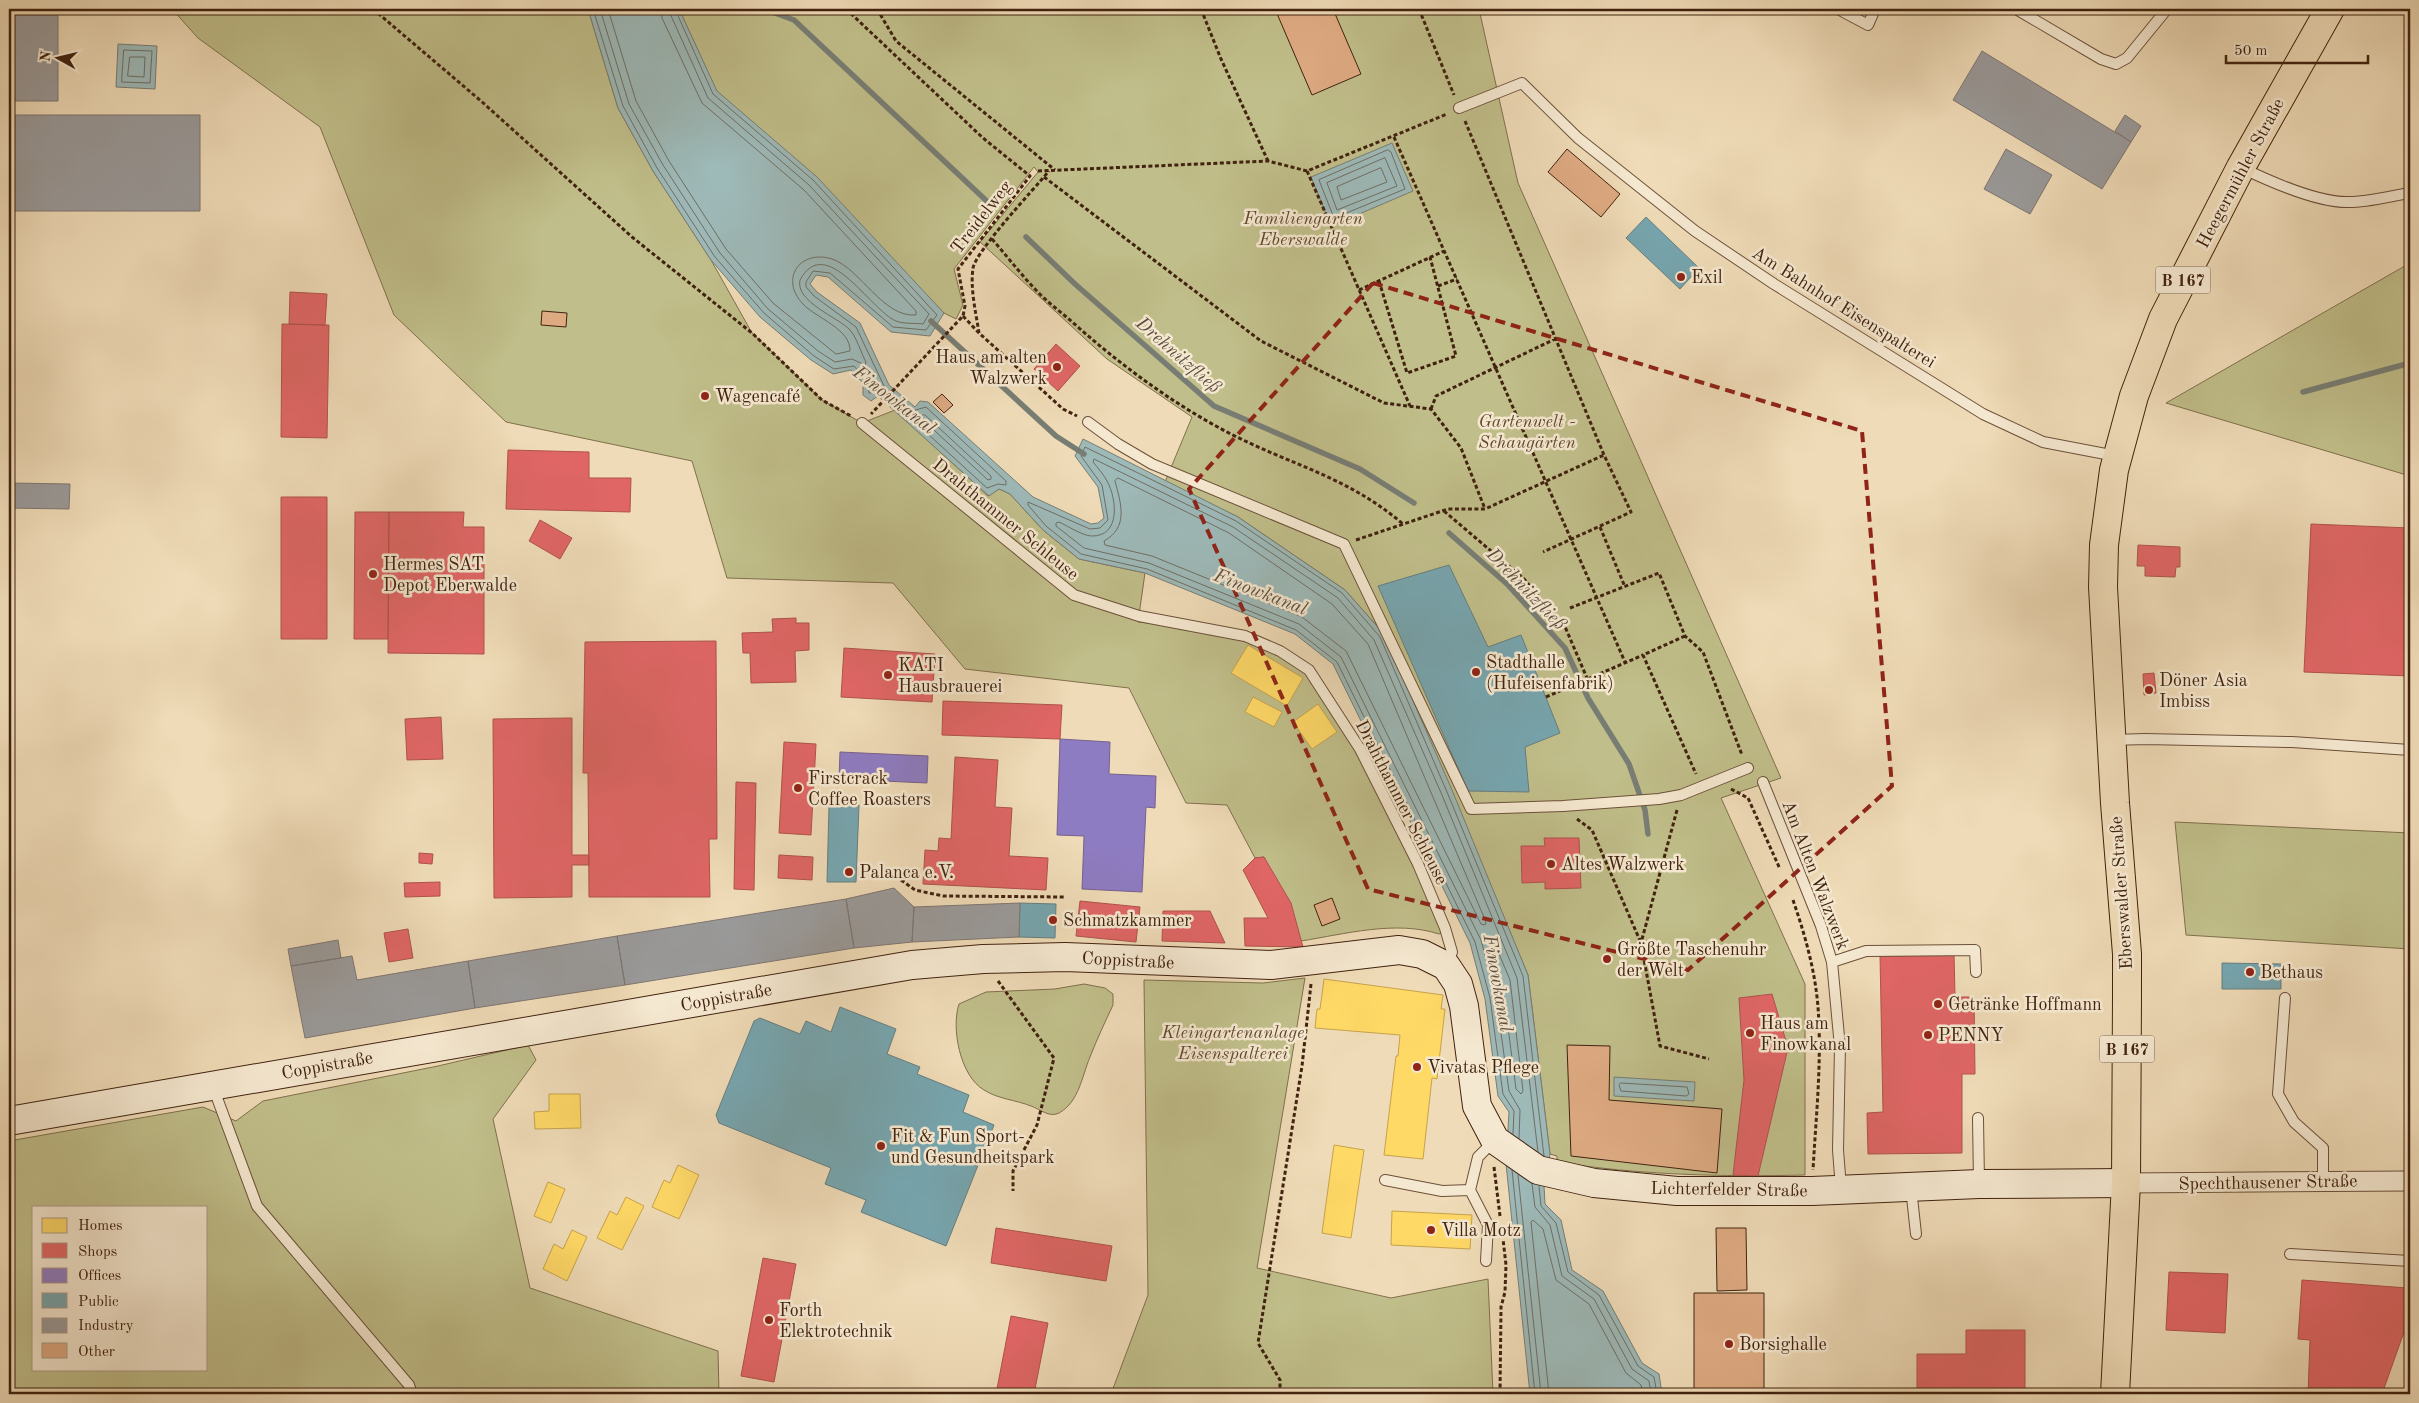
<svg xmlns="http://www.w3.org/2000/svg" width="2419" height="1403" font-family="'Old Standard TT',serif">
  <rect width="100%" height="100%" fill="#efdbb7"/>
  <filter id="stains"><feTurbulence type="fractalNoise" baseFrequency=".004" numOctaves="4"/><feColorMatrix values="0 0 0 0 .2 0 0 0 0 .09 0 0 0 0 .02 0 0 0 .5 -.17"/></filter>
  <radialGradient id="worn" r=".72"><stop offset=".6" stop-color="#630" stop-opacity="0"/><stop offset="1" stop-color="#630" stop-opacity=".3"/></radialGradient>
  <path fill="#c0be8a" stroke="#80704c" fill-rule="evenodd" d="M172 9H588L618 108 653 171 711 260 752 333 822 400 862 423 895 410 988 496 999 489 1010 494 1043 530 1079 559 1145 573 1138 622 1234 631 1309 665 1405 843 1444 932 1439 934C1396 920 1345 934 1301 941L1264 857 1255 858 1227 805 1186 803 1129 688 965 669 893 583 727 578 692 461 506 422 394 315 320 127 198 38Z
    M679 9H1479L1518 183 1781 778 1721 798 1805 984V1175C1723 1177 1638 1175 1557 1162V1156L1550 1154 1528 975 1384 634 1345 590 1238 517 1165 482 1192 417 1107 359 980 242 1038 172 1034 167 954 269 963 305 956 319 944 313 716 91Z
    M2410 263V476L2166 403Z
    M2175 822 2410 833V949L2186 935Z
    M1305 978 1257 1268 1391 1298 1488 1279 1493 1394H1111L1148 1295 1144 980 1263 983Z
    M1084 984 1105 988 1113 994V1005C1105 1022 1097 1039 1090 1057 1082 1076 1079 1102 1059 1113 1049 1118 1040 1109 1031 1106 1016 1100 998 1099 984 1090 960 1076 951 1028 959 1004L986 992 1055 989Z
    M528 1045 536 1060 493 1119 530 1288 718 1351 719 1394H9V1141L203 1107 236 1121 263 1101 438 1066ZM34 1207H206V1369H34Z"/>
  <path fill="#9db9b8" stroke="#787d74" d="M588 9H679L717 91 817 177 944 313 930 336 891 332 828 277 816 275 810 284 817 292 860 323 889 385 915 407 920 401 928 402 1033 497 1091 524 1098 523 1104 518 1098 487 1075 456 1083 439 1238 517 1345 590 1384 634 1452 790 1528 975 1550 1154 1544 1186 1545 1204 1561 1220 1572 1270 1603 1291 1642 1363 1659 1374 1662 1394H1530L1506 1164 1509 1112 1498 1096 1485 999 1470 943 1333 664 1295 634 1145 573 1079 559 1043 530 1010 494 999 489 989 496 878 396 871 401 863 395V383L851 370 833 374 811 360 760 317 711 260 653 171 618 108Z
    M118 44 157 46 155 89 116 87Z
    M1392 143 1413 191 1331 226 1311 177Z
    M1614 1077 1695 1082 1694 1101 1614 1096Z"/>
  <path fill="#ffd966" stroke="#c6a24c" d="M1248 645 1303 678 1287 706 1231 673Z
    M1253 697 1282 712 1274 727 1245 712Z
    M1318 704 1337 732 1312 749 1293 722Z
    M1324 979 1443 995 1441 1009H1445L1437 1079 1432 1078 1423 1159 1384 1155 1396 1056H1398L1400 1035 1315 1028 1317 1009H1320Z
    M549 1094H580L581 1128 535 1129 534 1112 549 1111Z
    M1334 1145 1364 1150 1351 1238 1322 1233Z
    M678 1165 699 1175 679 1219 652 1207 664 1180 670 1183Z
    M548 1182 565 1189 551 1223 534 1216Z
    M626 1197 644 1206 622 1250 597 1238 610 1211 617 1215Z
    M1392 1211 1472 1215 1470 1249 1391 1245Z
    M572 1230 587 1237 567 1281 543 1269 554 1244 563 1249Z"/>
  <path fill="#e06666" stroke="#b0524c" d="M290 292 327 294 325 325 289 324Z
    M282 324 329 325 327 438 281 437Z
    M1056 344 1080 366 1058 391 1034 369Z
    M508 450 589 452V478H631L630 512 506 509Z
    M281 497H327V639H281Z
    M355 512H389L388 639H354Z
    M389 512H464L463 527H484V654L388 653Z
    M540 520 572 538 560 559 529 541Z
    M2311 524 2410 528V676L2304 672Z
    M2138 545 2180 547V567H2176L2175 577 2145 576V566H2137Z
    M796 618V623H809V650L795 651 796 682 751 683 750 653H743L742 633 773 632 772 619Z
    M716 641 717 839H709L710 897H589L588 773H583L585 642Z
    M844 648 935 654 932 702 841 697Z
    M2154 673 2156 693 2144 695 2143 674Z
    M943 701 1062 705 1060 739 942 735Z
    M441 717 443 759 407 760 405 719Z
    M572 718V855H589V865H572V897L494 898 493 719Z
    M784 742 816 744 811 835 779 833Z
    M955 757 998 760 995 807 1012 808 1009 856 1048 858 1046 890 923 884 925 850 938 851 939 838 951 839Z
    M736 782 756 783 754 890 734 889Z
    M1544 838H1579L1581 888 1545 889V882L1522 883 1521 846H1545Z
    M419 853 433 854 432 864 419 863Z
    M779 855 813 857 812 880 778 878Z
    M1264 857 1291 903 1303 947 1245 946 1244 918H1268L1243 870 1255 858Z
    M440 882V896L405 897 404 883Z
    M1080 901 1140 907 1136 942 1076 936Z
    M1163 911H1210L1225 943 1162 941Z
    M408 929 413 958 389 962 384 933Z
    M1954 953 1955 997H1974L1975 1074H1962V1153L1868 1154 1867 1113 1883 1112 1880 954Z
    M1772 994 1788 1048 1758 1176 1733 1175 1744 1080 1739 998Z
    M996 1228 1112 1246 1106 1281 991 1263Z
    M763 1258 796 1264 774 1382 741 1376Z
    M2169 1272 2228 1274 2225 1333 2166 1330Z
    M2302 1280 2407 1288 2404 1332 2382 1394H2308L2310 1340 2298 1339Z
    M1011 1316 1048 1323 1034 1394H996Z
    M1966 1330H2025V1394H1917V1354H1966Z"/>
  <path fill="#8e7cc3" stroke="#77618d" d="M1060 739 1110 742 1109 774 1156 776 1155 808 1146 807 1142 892 1082 889 1084 836 1057 835Z
    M840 752 928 756 927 783 839 779Z"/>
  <path fill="#76a5af" stroke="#667e7f" d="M1646 217 1699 268 1680 289 1626 238Z
    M1449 565 1488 647 1521 635 1560 733 1525 747 1529 792 1468 791 1378 586Z
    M859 805 856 882H827L829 806Z
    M1020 903 1056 904 1055 938 1019 937Z
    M2222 963 2281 964V989H2222Z
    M840 1007 896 1029 887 1054 920 1067 917 1074 969 1095 963 1112 994 1125 946 1246 861 1212 866 1200 825 1184 831 1168 719 1123 716 1115 754 1021 760 1018 800 1034 806 1021 831 1032Z"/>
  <path fill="#999" stroke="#7f7570" d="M9 9H58V101H9Z
    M1982 51 2131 142 2102 189 1953 100Z
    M9 115H200V211H9Z
    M2125 115 2141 126 2131 142 2115 131Z
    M2006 149 2052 175 2030 214 1984 189Z
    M9 483 70 484 69 509 9 508Z
    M894 888 914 907 912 942 854 948 846 899Z
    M846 899 854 948 625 985 617 936Z
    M1020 903 1019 937 912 942 914 907Z
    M617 936 625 985 475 1008 468 961Z
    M338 940 341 958 291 966 288 949Z
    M352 956 357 980 468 961 475 1008 305 1038 291 966Z"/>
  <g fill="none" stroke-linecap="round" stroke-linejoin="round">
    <path stroke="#6f6e64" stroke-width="1" d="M593 9 623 106 657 168 715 257 764 313 814 356 834 369 854 366 867 381 869 393 882 392 987 488 998 484 1006 485V481L926 407 912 411 885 388 856 327 814 296 806 287V282L813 271 830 273 893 327 926 330 937 315 813 180 713 94 675 9
      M600 9 629 104 663 165 720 253 768 309 818 351 835 362 852 359 865 365 866 362C861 353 857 338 850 330 838 317 795 302 800 280 826 232 870 310 896 321 903 324 915 323 923 324L929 314 809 185 708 98 668 9
      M608 9 636 101 669 161 726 249 773 303 836 354 850 351C851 329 816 318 803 304 779 279 800 249 832 259 860 268 883 318 916 315V311L804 190 702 103 662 18 661 9
      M124 50 152 51 150 83 122 82Z
      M130 57H145L144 77 128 76Z
      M1388 150 1391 152 1405 189 1334 218 1319 180Z
      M1385 158 1397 186 1337 210 1327 183Z
      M1381 168 1387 182 1341 200 1337 187Z
      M925 415 991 476V479L988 480 922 419 921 416Z
      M1118 478 1229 533 1332 604 1368 644 1486 922 1485 925 1481 924 1346 651 1302 617 1152 556 1105 545 1104 541C1129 527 1121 504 1115 481Z
      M1491 941 1494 942 1510 980 1523 1091 1521 1094 1516 1089 1504 996 1489 944Z
      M1621 1083 1687 1087 1689 1094 1686 1096 1621 1091 1619 1085Z
      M1513 1134 1514 1111 1503 1094 1490 998 1475 942 1337 662 1296 630 1147 569 1081 554 1046 526 1028 505V502L1090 529 1100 528 1108 520 1102 485 1081 456 1085 447 1236 521 1342 593 1380 637 1447 792 1523 976 1544 1156
      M1519 1138 1520 1110 1509 1091 1496 997 1481 940 1341 657 1299 624 1149 563 1084 548 1056 526V523L1059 522C1068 526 1081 535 1091 536 1121 537 1117 499 1107 481 1104 475 1098 468 1093 462L1094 459 1233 527 1338 598 1374 640 1442 795 1517 978 1538 1152
      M1512 1170 1535 1394
      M1518 1175 1541 1394
      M1532 1184 1535 1207 1550 1225 1562 1276 1594 1299 1632 1369 1649 1381 1651 1394
      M1539 1186 1541 1206 1556 1223 1568 1272 1599 1295 1638 1366 1654 1377 1657 1394
      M1549 1394 1531 1222 1533 1220 1543 1229 1556 1280 1589 1304 1626 1373 1641 1385 1643 1394"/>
    <path stroke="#787d74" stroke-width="5.5" d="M764 9 794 20 991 205
      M1026 237 1075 284 1214 406 1360 469 1414 503
      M931 321 1056 436 1084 454
      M2303 392 2410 363
      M1449 533 1507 584 1565 648 1588 698 1629 764 1645 810 1648 834"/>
  </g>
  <path fill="#deaa82" stroke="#41220f" d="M1275 9H1333L1361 74 1312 95Z
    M1567 149 1620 194 1601 217 1548 172Z
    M542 311 567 313 566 327 541 325Z
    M942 394 953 405 944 413 933 402Z
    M1332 898 1340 919 1322 926 1314 905Z
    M1567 1045 1610 1046 1609 1100 1722 1109 1717 1173 1571 1156Z
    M1716 1228H1746L1747 1290 1717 1291Z
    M1694 1293H1764V1394H1694Z"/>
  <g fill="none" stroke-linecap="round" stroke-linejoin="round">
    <g stroke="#6c5039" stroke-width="12">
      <path id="service" d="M1838 9 1868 25 1875 9
        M2016 9 2101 59 2116 64 2127 58 2167 9
        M1459 108 1522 83 1578 138 1695 231 1774 284 1983 414 2043 442 2116 456
        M2242 168C2269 181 2318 203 2349 202 2369 202 2390 196 2410 193
        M1088 422 1118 444 1152 464 1344 544 1471 809 1563 806 1659 799 1681 795 1748 768
        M862 423 1074 595 1139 616 1245 636 1280 651 1309 670 1360 749 1418 864 1445 928 1452 952 1447 964
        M2112 740 2145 739 2292 742 2410 750
        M1763 782 1821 926 1832 962 1840 1047 1838 1150 1841 1188
        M1832 962 1866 951 1975 950 1976 972
        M2285 998 2278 1094 2294 1122 2323 1148V1181
        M213 1087 257 1206 409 1385 412 1394
        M1978 1118 1979 1183
        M1385 1180 1442 1191 1470 1190
        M1911 1188 1916 1234
        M2290 1254 2410 1261
        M1486 1261 1488 1225 1470 1190 1478 1157 1494 1141"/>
    </g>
    <g stroke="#6c5039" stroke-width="21">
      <path id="minor" d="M2126 1183 2410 1181"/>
    </g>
    <g stroke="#41220f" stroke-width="30">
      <path id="secondary" d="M9 1121 912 965 983 959 1065 957 1271 965 1399 950 1422 954 1446 966 1458 984 1464 1006 1477 1106 1495 1140 1538 1170 1594 1183 1677 1191H1812L1979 1184 2126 1183"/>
    </g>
    <g stroke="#41220f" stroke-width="30">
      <path id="primary" d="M2115 1394 2126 1183 2127 996V954L2115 803 2103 587 2104 545 2114 470 2134 396 2163 319 2241 167 2330 9"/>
    </g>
    <path stroke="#41220f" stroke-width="3" stroke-dasharray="4 2.5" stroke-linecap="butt" d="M373 9 481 101 632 237 752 333 822 400 851 416
      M846 9 983 138 1030 176 958 269 965 306 963 316 871 414
      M877 9 896 41 1055 170
      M1201 9 1221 59 1268 161
      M1419 9 1454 95
      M1465 121 1604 455 1631 512 1543 552
      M1394 137 1625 662
      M1038 171 1268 161 1307 171 1447 114
      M1307 171 1410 406
      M1044 177 1261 341 1384 403 1431 409 1461 448 1485 509
      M992 239C1006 255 1019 272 1034 288 1045 300 1058 310 1070 320 1118 363 1170 402 1227 432 1290 465 1347 476 1403 524
      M1379 281 1407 373 1456 356 1430 257
      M1438 286 1457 279
      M1359 290 1444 251
      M963 316 979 333 1063 409 1077 416
      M979 333C976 313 970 289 973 268 976 251 1034 189 1049 171
      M1431 409 1436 396 1555 339
      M1444 511 1524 579 1566 629 1587 678
      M1600 527 1625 587
      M1356 540 1448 509H1485L1604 455
      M1570 608 1659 573 1685 636 1703 652 1742 755
      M1685 636 1643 655 1696 774
      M1546 697 1643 655
      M1731 789 1748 798 1780 869
      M1677 810 1641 943 1660 1046 1709 1059
      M1577 819 1592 830 1641 943
      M901 880 915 890 943 896 1066 897
      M1793 900C1805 935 1815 970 1818 1007 1822 1061 1816 1116 1813 1170
      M998 981 1054 1058 1037 1125 1013 1171V1191
      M1494 1167 1500 1216
      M1280 1394V1380L1258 1343 1302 1066 1311 984
      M1500 1394 1501 1307 1505 1292 1506 1265 1503 1239"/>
    <use href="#service" stroke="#f5e8d0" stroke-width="10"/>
    <use href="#minor" stroke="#f5e8d0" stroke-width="19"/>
    <use href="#secondary" stroke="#f5e8d0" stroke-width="28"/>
    <use href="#primary" stroke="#efdbb7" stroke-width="28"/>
  </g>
  <path fill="none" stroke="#8f2418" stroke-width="4" stroke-dasharray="10 6" stroke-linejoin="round" d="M1373 283 1862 431 1892 786 1688 970 1368 889 1189 489Z"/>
  <g fill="#8f2418" stroke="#f5e8d0" stroke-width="2">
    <circle cx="1681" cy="277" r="5"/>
    <circle cx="1057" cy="367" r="5"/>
    <circle cx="705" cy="396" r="5"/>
    <circle cx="373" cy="574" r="5"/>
    <circle cx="1476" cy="672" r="5"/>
    <circle cx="888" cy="675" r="5"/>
    <circle cx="2149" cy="690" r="5"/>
    <circle cx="798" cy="788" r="5"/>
    <circle cx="1551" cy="864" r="5"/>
    <circle cx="849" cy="872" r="5"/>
    <circle cx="1053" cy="920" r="5"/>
    <circle cx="1607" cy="959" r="5"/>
    <circle cx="2250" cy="972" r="5"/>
    <circle cx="1938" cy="1004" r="5"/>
    <circle cx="1750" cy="1033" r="5"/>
    <circle cx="1928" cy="1035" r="5"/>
    <circle cx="1417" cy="1067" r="5"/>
    <circle cx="881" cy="1146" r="5"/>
    <circle cx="1431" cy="1230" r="5"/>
    <circle cx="769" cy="1320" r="5"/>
    <circle cx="1729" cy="1344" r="5"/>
  </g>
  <g text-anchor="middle" stroke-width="5" stroke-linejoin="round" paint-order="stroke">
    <g fill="#f5e8d0" stroke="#775d49" stroke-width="1">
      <rect x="2155.5" y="266.5" width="55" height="27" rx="4"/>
      <rect x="2099.5" y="1035.5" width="55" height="27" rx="4"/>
    </g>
    <g font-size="16" font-weight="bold" fill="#41220f">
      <text x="2183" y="286">B 167</text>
      <text x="2127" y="1055">B 167</text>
    </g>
    <g font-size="18" fill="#41220f" stroke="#f5e8d0">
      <text transform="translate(2240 173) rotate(-62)" y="6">Heegermühler Straße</text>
      <text transform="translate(981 217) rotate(-52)" y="6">Treidelweg</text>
      <text transform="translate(1844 307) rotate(32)" y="6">Am Bahnhof Eisenspalterei</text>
      <text transform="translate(1006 519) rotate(39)" y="6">Drahthammer Schleuse</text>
      <text transform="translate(1402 802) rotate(63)" y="6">Drahthammer Schleuse</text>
      <text transform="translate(1816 875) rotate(69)" y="6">Am Alten Walzwerk</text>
      <text transform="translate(2121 893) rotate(-94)" y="6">Eberswalder Straße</text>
      <text transform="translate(1128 960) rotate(3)" y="6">Coppistraße</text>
      <text transform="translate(726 997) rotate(-10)" y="6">Coppistraße</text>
      <text transform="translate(327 1065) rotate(-10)" y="6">Coppistraße</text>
      <text transform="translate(2268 1182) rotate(-1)" y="6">Spechthausener Straße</text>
      <text transform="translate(1729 1189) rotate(1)" y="6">Lichterfelder Straße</text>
    </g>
    <g font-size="18" font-style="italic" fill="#61492e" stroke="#f5e8d0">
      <text x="1303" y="224">Familiengarten<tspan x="1303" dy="21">Eberswalde</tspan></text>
      <text x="1527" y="427">Gartenwelt -<tspan x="1527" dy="21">Schaugärten</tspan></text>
      <text x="1233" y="1038">Kleingartenanlage<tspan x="1233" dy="21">Eisenspalterei</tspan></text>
    </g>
    <g font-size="18" fill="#41220f" stroke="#f5e8d0" text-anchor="start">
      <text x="1691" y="283">Exil</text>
      <text x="1047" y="363" text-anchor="end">Haus am alten<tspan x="1047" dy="21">Walzwerk</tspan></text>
      <text x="715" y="402">Wagencafé</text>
      <text x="383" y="570">Hermes SAT<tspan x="383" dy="21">Depot Eberwalde</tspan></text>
      <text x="1486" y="668">Stadthalle<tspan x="1486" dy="21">(Hufeisenfabrik)</tspan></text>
      <text x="898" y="671">KATI<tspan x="898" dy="21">Hausbrauerei</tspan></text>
      <text x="2159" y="686">Döner Asia<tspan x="2159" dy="21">Imbiss</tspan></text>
      <text x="808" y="784">Firstcrack<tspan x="808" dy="21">Coffee Roasters</tspan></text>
      <text x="1561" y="870">Altes Walzwerk</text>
      <text x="859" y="878">Palanca e.V.</text>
      <text x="1063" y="926">Schmatzkammer</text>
      <text x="1617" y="955">Größte Taschenuhr<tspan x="1617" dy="21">der Welt</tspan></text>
      <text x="2260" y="978">Bethaus</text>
      <text x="1948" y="1010">Getränke Hoffmann</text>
      <text x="1760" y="1029">Haus am<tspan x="1760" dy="21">Finowkanal</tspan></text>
      <text x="1938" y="1041">PENNY</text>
      <text x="1427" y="1073">Vivatas Pflege</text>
      <text x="891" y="1142">Fit &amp; Fun Sport-<tspan x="891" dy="21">und Gesundheitspark</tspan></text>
      <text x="1441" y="1236">Villa Motz</text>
      <text x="779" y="1316">Forth<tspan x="779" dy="21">Elektrotechnik</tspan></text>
      <text x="1739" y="1350">Borsighalle</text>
    </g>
    <g font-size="19" font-style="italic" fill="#5d4f42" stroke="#f5e8d0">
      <text transform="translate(1179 354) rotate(41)" y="7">Drehnitzfließ</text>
      <text transform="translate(895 399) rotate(38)" y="7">Finowkanal</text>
      <text transform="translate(1527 588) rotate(46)" y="7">Drehnitzfließ</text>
      <text transform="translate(1261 591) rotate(21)" y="7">Finowkanal</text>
      <text transform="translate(1499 983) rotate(80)" y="7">Finowkanal</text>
    </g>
  </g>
  <rect width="2419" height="1403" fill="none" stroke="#efdbb7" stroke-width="30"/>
  <rect x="10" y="10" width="2399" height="1383" fill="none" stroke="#41220f" stroke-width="2.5"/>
  <rect x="15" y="15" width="2389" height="1373" fill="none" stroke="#41220f"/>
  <rect x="32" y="1206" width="175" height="165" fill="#f5e8d0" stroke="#ad9983"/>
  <rect x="42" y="1218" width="25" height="15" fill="#ffd966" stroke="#ad9983"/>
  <text x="78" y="1230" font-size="15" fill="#41220f">Homes</text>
  <rect x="42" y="1243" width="25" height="15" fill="#e06666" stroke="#ad9983"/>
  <text x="78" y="1256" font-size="15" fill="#41220f">Shops</text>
  <rect x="42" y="1268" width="25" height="15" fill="#8e7cc3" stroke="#ad9983"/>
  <text x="78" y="1280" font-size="15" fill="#41220f">Offices</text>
  <rect x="42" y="1293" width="25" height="15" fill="#76a5af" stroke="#ad9983"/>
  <text x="78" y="1306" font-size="15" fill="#41220f">Public</text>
  <rect x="42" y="1318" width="25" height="15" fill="#999999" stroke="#ad9983"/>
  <text x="78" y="1330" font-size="15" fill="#41220f">Industry</text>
  <rect x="42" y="1343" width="25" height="15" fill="#deaa82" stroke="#ad9983"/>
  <text x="78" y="1356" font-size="15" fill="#41220f">Other</text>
  <g transform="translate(58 58) rotate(278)" stroke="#f5e8d0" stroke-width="4" paint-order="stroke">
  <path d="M0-4L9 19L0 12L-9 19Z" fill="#41220f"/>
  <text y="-8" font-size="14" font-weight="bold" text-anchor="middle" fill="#41220f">N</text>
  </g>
  <path d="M2226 55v8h142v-8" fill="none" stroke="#41220f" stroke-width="2.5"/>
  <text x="2234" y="55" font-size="15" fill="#41220f" stroke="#f5e8d0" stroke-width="4" paint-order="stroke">50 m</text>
  <rect width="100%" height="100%" filter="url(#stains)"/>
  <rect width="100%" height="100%" fill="url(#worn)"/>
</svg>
